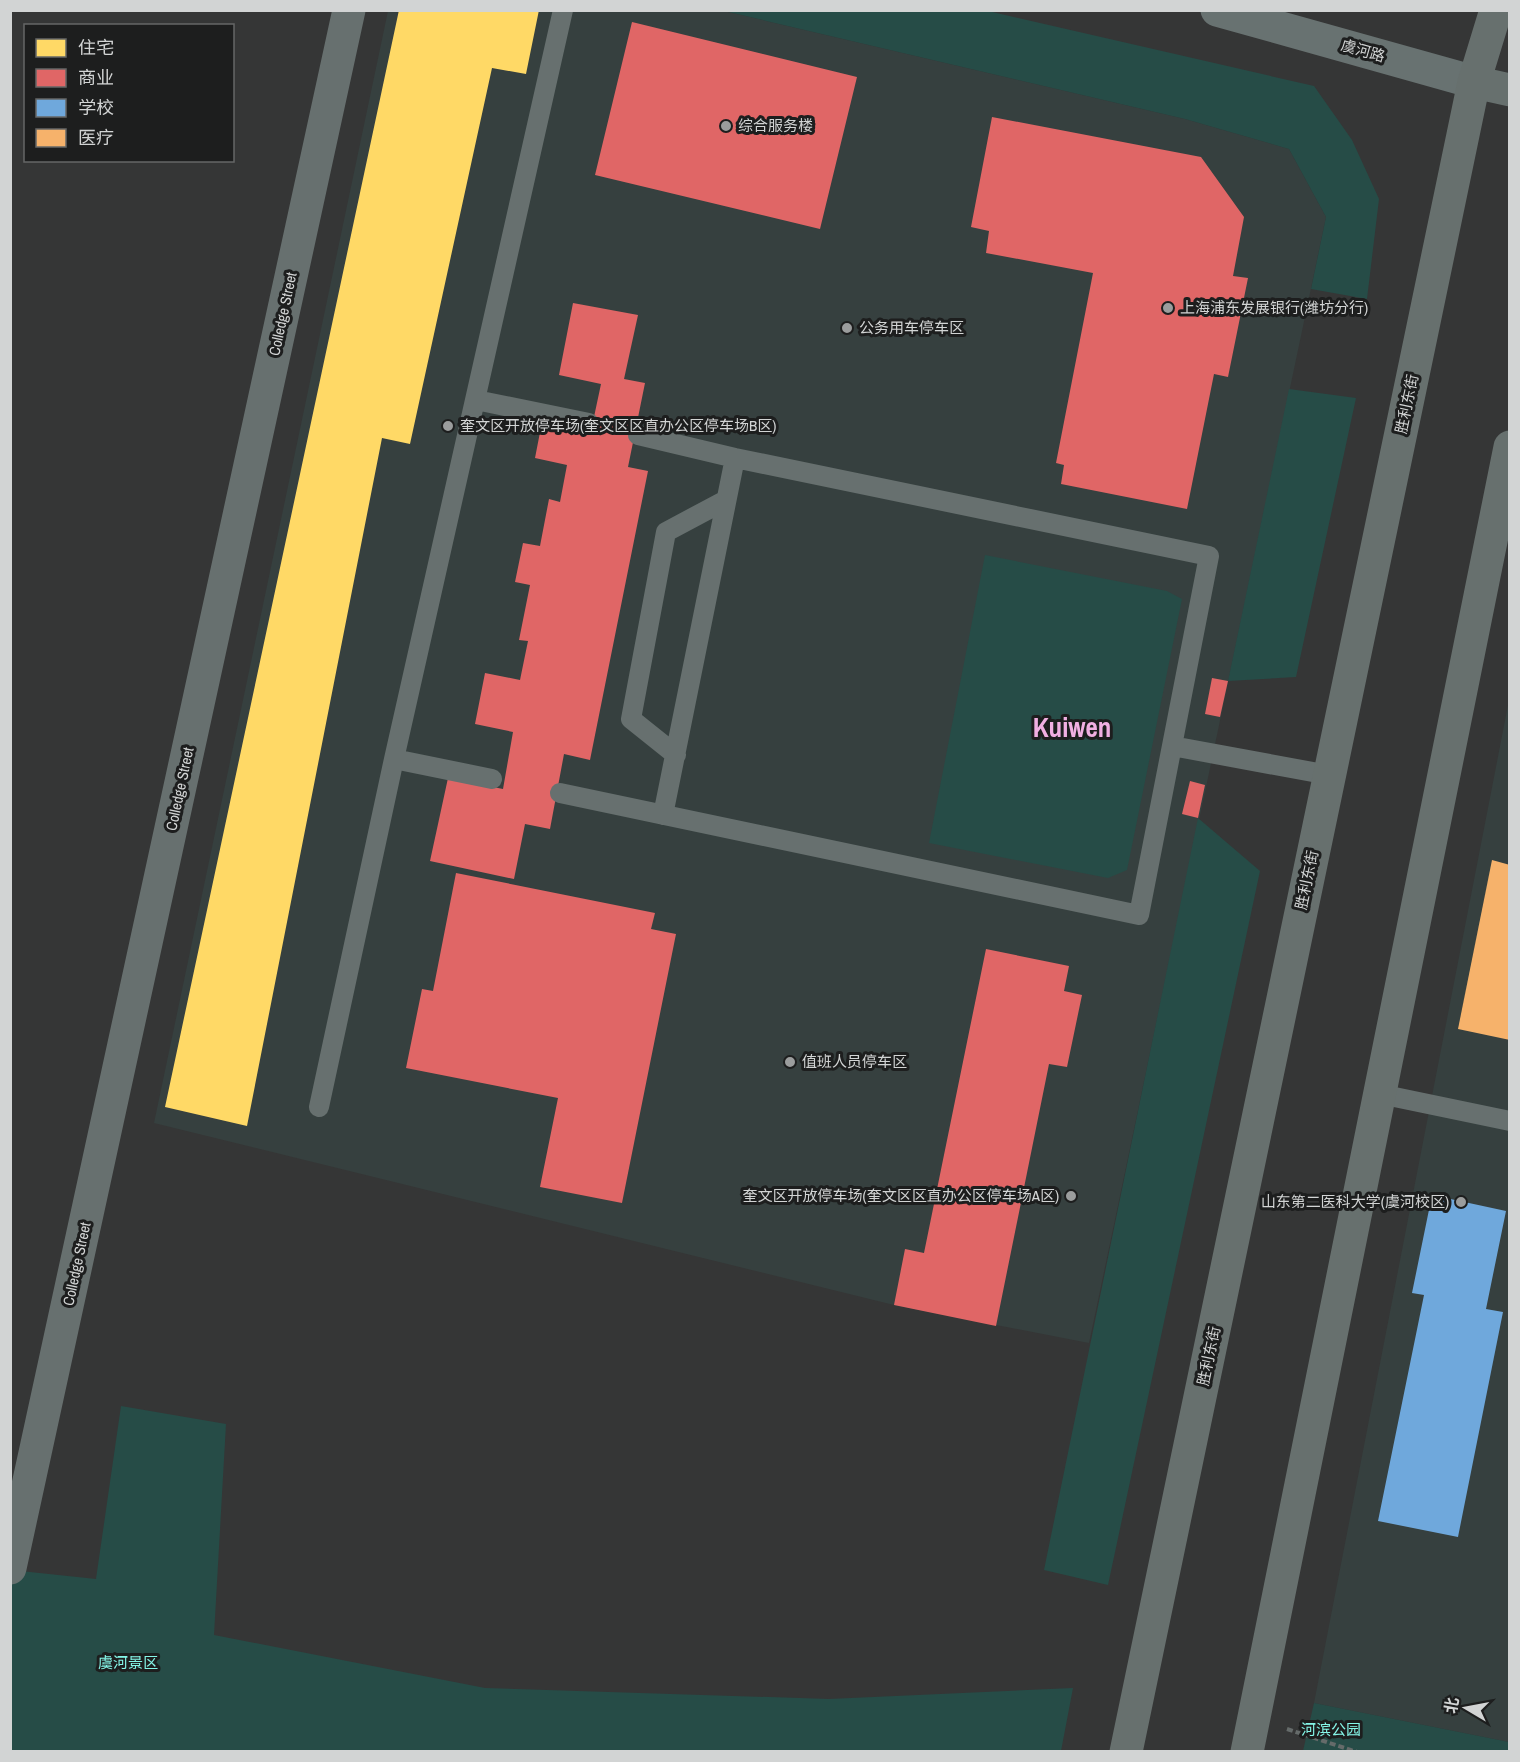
<svg xmlns="http://www.w3.org/2000/svg" width="1520" height="1762" font-family="'Archivo Narrow','Noto Sans SC',sans-serif">
  <rect width="100%" height="100%" fill="#353636"/>
  <path fill="#36403f" d="M388 11H724L1185 119 1289 149 1326 217 1089 1343 894 1305 154 1123Z
    M1509 700V1742L1314 1703Z"/>
  <path fill="#264c47" d="M724 11H988L1314 86 1352 140 1379 199 1367 299 1311 289 1326 217 1289 149 1185 119Z
    M1289 389 1356 398 1296 677 1228 681Z
    M985 555 1167 591 1182 599 1127 870 1108 878 929 843Z
    M1198 818 1260 871 1108 1585 1044 1570Z
    M121 1406 226 1424 214 1635 485 1688 829 1699 1073 1688 1061 1751 11 1752V1570L96 1579Z
    M1314 1703 1509 1742V1751H1303Z"/>
  <path fill="#ffd966" d="M399 10H539L526 74 492 68 410 444 382 438 247 1126 165 1107Z"/>
  <path fill="#e06666" d="M632 22 857 77 820 229 595 175Z
    M992 117 1201 157 1244 217 1233 276 1248 278 1228 377 1214 374 1187 509 1061 484 1064 465 1056 463 1093 273 986 253 989 231 971 227Z
    M573 303 638 315 624 379 645 383 628 467 648 471 590 760 564 754 550 829 525 824 514 879 430 861 448 778 503 789 513 732 475 724 485 673 520 680 528 641 519 640 530 585 515 582 523 543 540 546 549 499 560 502 567 465 535 458 542 422 591 431 601 384 559 375Z
    M1212 678 1228 681 1220 717 1205 714Z
    M1190 781 1205 785 1198 818 1182 814Z
    M456 873 655 913 651 929 676 934 622 1203 540 1187 558 1098 406 1068 422 989 433 991Z
    M986 949 1069 966 1064 991 1082 995 1067 1067 1049 1064 996 1326 894 1305 905 1249 924 1253Z"/>
  <path fill="#6fa8dc" d="M1432 1195 1506 1211 1486 1309 1503 1312 1458 1537 1378 1521 1424 1295 1412 1293Z"/>
  <path fill="#f6b26b" d="M1492 860 1510 865V1040L1458 1029Z"/>
  <g fill="none" stroke-linecap="round" stroke-linejoin="round">
    <path stroke="#656b6a" stroke-width="4" stroke-dasharray="6 3" stroke-linecap="butt" d="M1287 1729 1357 1752"/>
    <path stroke="#67706f" stroke-width="20" d="M476 400 589 423
      M1172 746 1329 775
      M676 755 631 719 666 532 726 500
      M394 759 492 779
      M560 793 1139 915 1209 556 735 458 638 435
      M663 815 735 458
      M1380 1094 1510 1121
      M319 1107 394 759 563 10"/>
    <path stroke="#67706f" stroke-width="33" d="M10 1568 349 10"/>
    <path stroke="#687271" stroke-width="33" d="M1217 10 1474 82"/>
    <path stroke="#67706e" stroke-width="33" d="M1474 82 1510 90
      M1126 1752 1474 82 1496 10
      M1247 1752 1510 447"/>
  </g>
  <g fill="#9b9d9d" stroke="#1d1e1e" stroke-width="2">
    <circle cx="726" cy="126" r="6"/>
    <circle cx="1168" cy="308" r="6"/>
    <circle cx="847" cy="328" r="6"/>
    <circle cx="448" cy="426" r="6"/>
    <circle cx="790" cy="1062" r="6"/>
    <circle cx="1071" cy="1196" r="6"/>
    <circle cx="1461" cy="1202" r="6"/>
  </g>
  <g text-anchor="middle" stroke-width="6" stroke-linejoin="round" paint-order="stroke">
    <g font-size="15" fill="#d2d4d4" stroke="#1d1e1e">
      <text transform="translate(1363 51) rotate(16)" y="5">虞河路</text>
      <text transform="translate(283 314) rotate(-78)" y="5">Colledge Street</text>
      <text transform="translate(1407 404) rotate(-78)" y="5">胜利东街</text>
      <text transform="translate(180 789) rotate(-78)" y="5">Colledge Street</text>
      <text transform="translate(1307 880) rotate(-78)" y="5">胜利东街</text>
      <text transform="translate(77 1264) rotate(-78)" y="5">Colledge Street</text>
      <text transform="translate(1209 1356) rotate(-78)" y="5">胜利东街</text>
    </g>
    <g font-size="15" fill="#d2d4d4" stroke="#1d1e1e" text-anchor="start">
      <text x="738" y="131">综合服务楼</text>
      <text x="1180" y="313">上海浦东发展银行(潍坊分行)</text>
      <text x="859" y="333">公务用车停车区</text>
      <text x="460" y="431">奎文区开放停车场(奎文区区直办公区停车场B区)</text>
      <text x="802" y="1067">值班人员停车区</text>
      <text x="1059" y="1201" text-anchor="end">奎文区开放停车场(奎文区区直办公区停车场A区)</text>
      <text x="1449" y="1207" text-anchor="end">山东第二医科大学(虞河校区)</text>
    </g>
    <g font-size="15" fill="#85f6e8" stroke="#1d1e1e">
      <text x="128" y="1668">虞河景区</text>
      <text x="1331" y="1735">河滨公园</text>
    </g>
    <g font-size="27" font-weight="bold" fill="#f1afe2" stroke="#1d1e1e">
      <text x="1072" y="737">Kuiwen</text>
    </g>
  </g>
  <rect width="1520" height="1762" fill="none" stroke="#d2d4d4" stroke-width="24"/>
  <rect x="24" y="24" width="210" height="138" fill="#1d1e1e" stroke="#656767" stroke-width="1.5"/>
  <rect x="36" y="39" width="30" height="18" fill="#ffd966" stroke="#656767" stroke-width="1.5"/>
  <text x="78" y="54" font-size="18" fill="#d2d4d4">住宅</text>
  <rect x="36" y="69" width="30" height="18" fill="#e06666" stroke="#656767" stroke-width="1.5"/>
  <text x="78" y="84" font-size="18" fill="#d2d4d4">商业</text>
  <rect x="36" y="99" width="30" height="18" fill="#6fa8dc" stroke="#656767" stroke-width="1.5"/>
  <text x="78" y="114" font-size="18" fill="#d2d4d4">学校</text>
  <rect x="36" y="129" width="30" height="18" fill="#f6b26b" stroke="#656767" stroke-width="1.5"/>
  <text x="78" y="144" font-size="18" fill="#d2d4d4">医疗</text>
  <g transform="translate(1466 1708) rotate(280)" stroke="#1d1e1e" stroke-width="4.5" paint-order="stroke">
  <path d="M0-4.5L10 22L0 15L-10 22Z" fill="#d2d4d4"/>
  <text y="-9" font-size="16" font-weight="bold" text-anchor="middle" fill="#d2d4d4">北</text>
  </g>
</svg>
